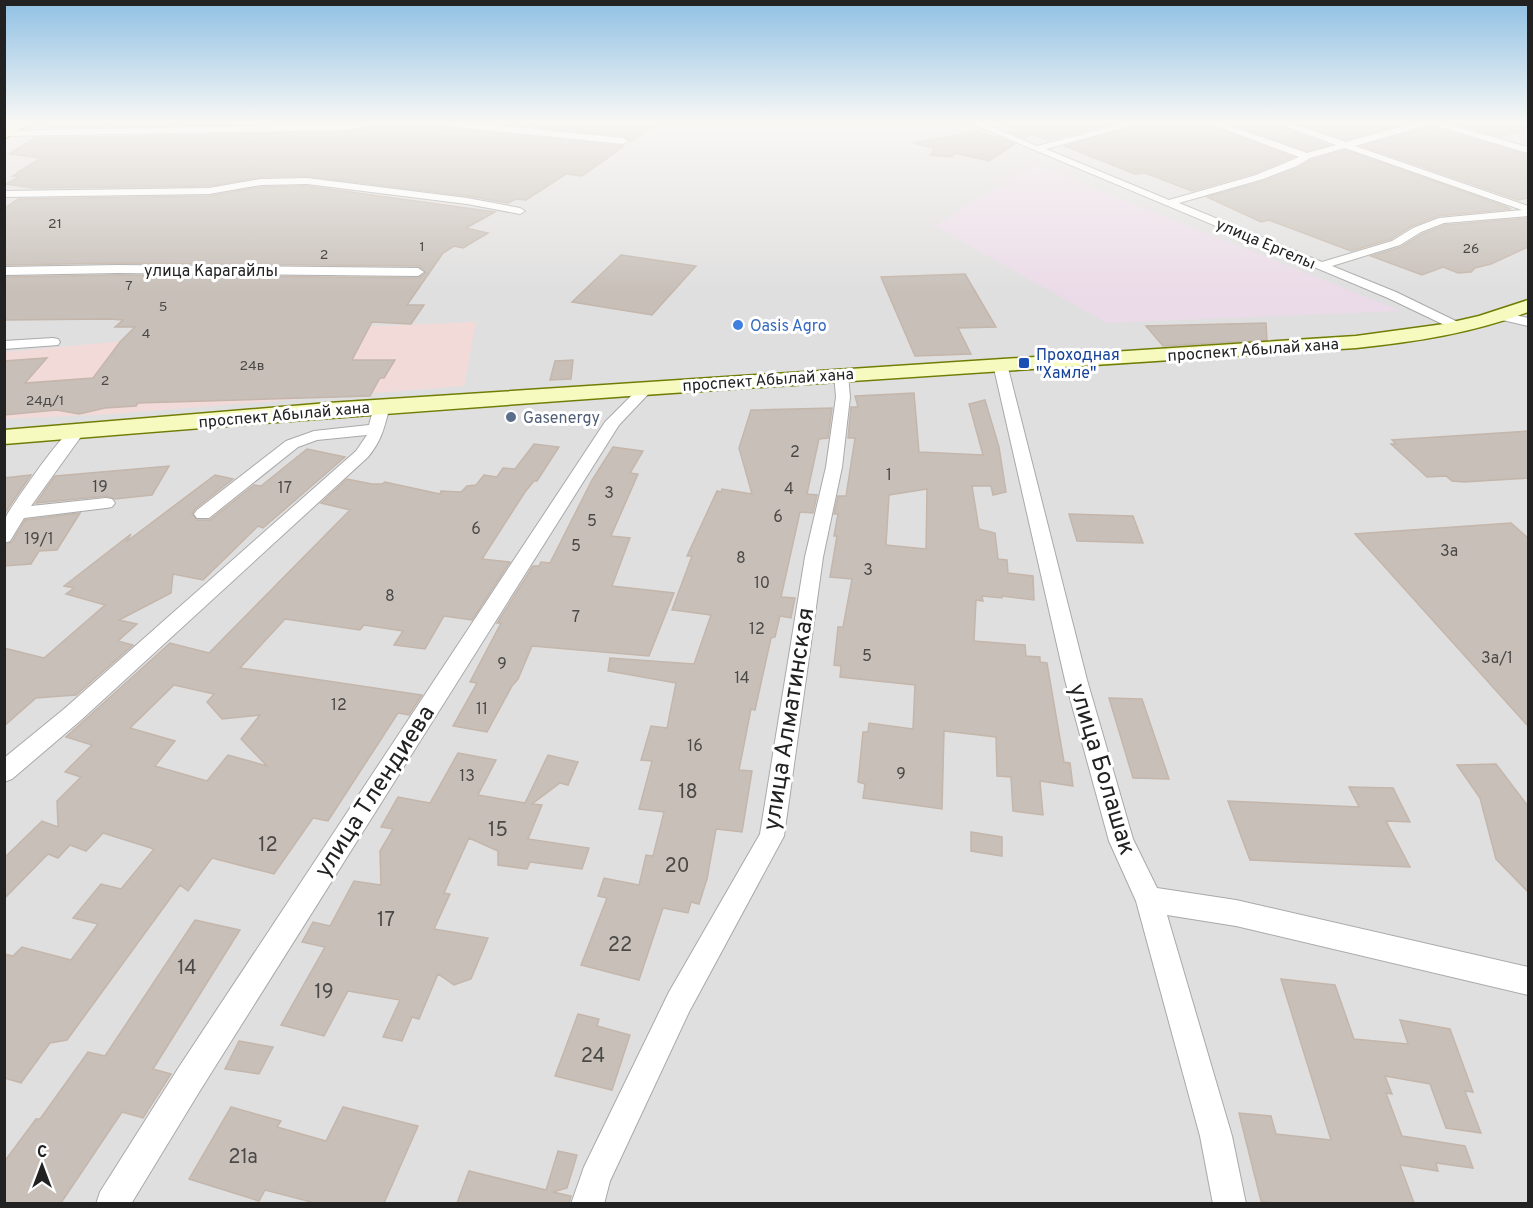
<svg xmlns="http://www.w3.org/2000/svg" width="1533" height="1208" font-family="Overpass,sans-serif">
  <rect width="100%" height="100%" fill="#f2efe9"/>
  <path fill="#e0dfdf" d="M5 123H1528V1203H5Z"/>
  <path fill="#f2dad9" d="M476 322 464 386 113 414 5 419V352L221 332Z"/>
  <path fill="#ebdbe8" d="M1034 164 1401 311 1107 323 935 226Z"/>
  <path fill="#c7bfb8" stroke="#c4b6ab" stroke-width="1.5" fill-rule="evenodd" d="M58 123H265L51 128Z
    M382 123H439L445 128 624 146 582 176 566 174 526 200 516 199 508 203 467 196 307 176 261 177 209 186 33 188 6 184 20 176H13L20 172H18L41 158 9 154 35 138 348 132Z
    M498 123H657L630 142 623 136Z
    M1009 123H1116L1049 140 1031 134 1024 138 1009 132 1019 130 1009 126Z
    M1143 123H1206L1293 157 1255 173 1192 191 1145 173 1135 174 1065 146Z
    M1228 123H1275L1329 145 1307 151Z
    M1298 123H1406L1346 140Z
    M1452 123H1528V128L1501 137Z
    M1430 126 1528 155V198L1518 200 1362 146Z
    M977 131 1015 144 989 161 954 153 952 157 931 155 934 148 913 143Z
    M1345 150 1499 204 1511 209 1438 216 1412 226 1391 239 1351 251 1269 220 1261 222 1207 197 1264 181 1298 168 1311 160Z
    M307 186 495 212 466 228 488 233 463 248 454 246 443 253 407 305H424L411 324 372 322 352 360H395L384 378H380L370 396 138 403 136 406 105 408 79 414 57 410 4 415V361L47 358 25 383 93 378 120 342 135 327H115L123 320 110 319 4 320V277L118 275 418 278 426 273 418 266 118 263 4 265V209L18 199 209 196 261 187Z
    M1528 218V247L1491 264 1475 268 1471 272 1458 273 1443 267 1422 275 1371 256 1401 247 1422 234 1445 225Z
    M621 255 696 266 652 315 572 302Z
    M965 274 996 327 958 328 971 354 915 356 881 277Z
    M1266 323 1267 340 1163 346 1146 326Z
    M573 360 571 379 550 380 555 361Z
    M914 393 919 452 983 455 969 404 985 400 999 447 1006 492 993 495 991 486H972L979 529 995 533 998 559 1007 560 1008 573 1033 576 1034 600 1002 596V598L982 596 983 601 976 600 974 641 1025 645 1026 656 1040 657V662L1047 663 1064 762 1070 763 1073 786 1040 781 1043 815 1013 811 1011 777 997 776 996 737 944 731 942 809 863 798 865 784 858 782 863 732H868L869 723 913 729 915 685 840 677 841 666 834 665 838 627H843L852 579 830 577 837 536H834L838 514H834L838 496H846L855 438H848L851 407H858L855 396ZM927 489 926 549 886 545 889 495Z
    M832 408 828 438 819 439 807 494 817 495 813 513 800 512 781 597 795 598 791 618 780 616 775 637 771 638 755 710 751 709 739 770 752 771 742 832 716 829 707 879 699 904 691 902 688 913 663 908 639 980 581 965 607 898 598 896 604 878 639 885 646 855 653 856 664 812 639 809 652 761 641 760 651 726 667 728 676 683 608 671 610 658 694 664 711 615 672 610 692 556H687L717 491 721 492 722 489 752 494 739 448 751 410Z
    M1528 431V478L1464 482 1452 481 1446 476 1427 477 1391 444H1396L1392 440Z
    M534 444 559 447 537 481H534L525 492 482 559 510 562 472 620 444 616 425 649 394 645 403 631 364 625 360 630 285 619 240 668 422 695 409 715 398 713 328 821 313 818 274 874 212 858 188 891 180 885 67 1040 50 1043 21 1083 4 1078V954L13 956 22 947 71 960 98 924 73 918 101 884 121 889 154 849 103 833 86 851 70 845 58 858 48 854 4 899V858L42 821 58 827 57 801 81 777 65 772 92 745 66 737 170 643 209 653 350 510 321 503 347 479 372 484H382L385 482 440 494 441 491 461 492 467 486 476 485 484 475 497 477 503 468 515 469ZM174 685 214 694 207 702 222 719 260 715 241 739 267 766 228 755 207 781 155 766 175 741 130 728Z
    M613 447 643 451 630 473 638 474 611 536 630 538 612 586 674 593 649 656 532 646 518 679 512 686 487 732 453 726 477 683 470 682 501 623H497L533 566H539L541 562 550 563 592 480Z
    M307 449 345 457 263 528 258 526 203 580 173 574 171 593 119 620 137 624 118 641 133 645 76 695 36 698 4 726V648L44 658 105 605 66 594 74 588 64 586 131 534 126 542 215 475 233 479 195 509 192 514 197 520H210L254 485 261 486Z
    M169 466 152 495 115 499 106 496 36 503 55 476Z
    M31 475 11 504 4 515V478Z
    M80 513 57 550 39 551 31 564 4 566V545L12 542 25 520Z
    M1069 514 1133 516 1143 543 1077 541Z
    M1511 523 1528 538V726L1355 534Z
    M1109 698 1142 699 1169 779 1133 778Z
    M458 753 496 760 478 795 525 803 548 755 578 762 568 785 560 783 532 804 542 805 528 839 589 848 582 869 530 862 527 869 498 865V851L469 838 444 893 450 894 434 929 488 938 471 979 454 985 438 974 419 1019 412 1017 402 1041 383 1037 400 1000 348 991 324 1036 281 1025 325 947 302 942 313 922 330 926 354 881 381 885 380 851 393 829 381 827 398 797 430 803Z
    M1496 764 1528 806V892L1496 859 1480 798 1457 765Z
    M1349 787 1393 788 1410 822 1386 821 1410 867 1250 860 1228 801 1359 807Z
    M971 832 1002 837V856L971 851Z
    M195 920 240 930 153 1069 171 1074 143 1118 122 1112 61 1203H4V1162L36 1119H40L88 1052 105 1056Z
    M1281 979 1335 985 1354 1039 1408 1044 1400 1020 1450 1029 1473 1092 1465 1091 1481 1133 1446 1128 1430 1084 1385 1076 1392 1094 1386 1093 1402 1136 1465 1146 1473 1168 1436 1163 1438 1171 1400 1165 1414 1203H1275L1261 1201 1239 1113 1271 1116 1276 1134 1331 1140Z
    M578 1014 599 1019 597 1026 630 1035 612 1090 555 1076Z
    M239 1041 273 1047 259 1074 225 1069Z
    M231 1107 281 1121 277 1127 326 1141 343 1107 418 1126 384 1203H315L265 1190 259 1201 189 1179Z
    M558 1151 577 1155 567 1188 553 1192 571 1196 569 1203H457L469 1171 546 1190Z"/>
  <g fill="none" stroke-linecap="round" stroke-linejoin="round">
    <g stroke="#a9a9a9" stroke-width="2">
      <path id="street" d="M380 123 348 130 4 136 6 131Z
        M441 123H473L623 138 628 141 623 144 445 126Z
        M970 123H982L1037 146 1126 123H1141L1046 149 1169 200 1256 175 1299 157 1208 123H1221L1307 153 1336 145 1277 123H1290L1346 142 1415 123H1443L1528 147V153L1430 124 1355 146 1528 206V216L1444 223 1421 232 1400 245 1332 266 1396 292 1462 324 1464 327 1462 330 1457 331 1388 298ZM1345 148 1522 210 1439 218 1413 228 1392 241 1322 262 1179 203 1263 179 1297 166 1310 158Z
        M307 178 467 198 520 208 525 211 520 214 467 204 307 184 261 185 209 194 4 197V191L209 188 261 179Z
        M118 265 418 268 424 272 418 276 118 273 4 275V267Z
        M1503 312 1528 318V326L1498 319 1496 316 1498 313Z
        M53 338 58 339 60 342 58 345 4 349V341Z
        M1000 360 1007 364 1087 680 1133 839 1157 888 1236 900 1528 967V995L1236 926 1167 915 1232 1136 1246 1204H1213L1200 1136 1136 901 1109 841 1065 680 993 364Z
        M841 370 848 374 850 397 842 467 823 557 784 836 689 1012 610 1181 604 1204H571L584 1167 669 992 760 834 805 557 826 467 836 397 834 374Z
        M647 384 654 388 619 425 201 1089 131 1204H96L100 1192 179 1067 605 422 642 385Z
        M382 401 390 406C384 428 382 440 368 457L80 721 12 779 4 782V758L64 709 356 451 367 435 317 440 298 447 209 518H197L194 514 197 510 286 441 314 431 369 425 374 406Z
        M77 426 85 431 31 506 106 498 112 499 115 503 112 507 106 508 24 518 10 541 4 543V521L8 513C18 498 63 430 77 426Z"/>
    </g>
    <g stroke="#707d05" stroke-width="3">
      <path id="secondary" d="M15 123H30L4 139V129Z
        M1528 300V312C1473 333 1415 342 1356 348 905 377 455 406 4 444V430L328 403 1356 336 1444 324 1479 316Z"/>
    </g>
    <use href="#street" fill="#fff" fill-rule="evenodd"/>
    <use href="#secondary" fill="#f7fabf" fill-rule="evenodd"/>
  </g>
  <linearGradient id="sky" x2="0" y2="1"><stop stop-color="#8fc0e4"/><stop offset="0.42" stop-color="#f9f8f5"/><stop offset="1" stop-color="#f9f8f5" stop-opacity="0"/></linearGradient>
  <rect width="1533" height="292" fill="url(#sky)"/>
  <circle fill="#3f7fe0" stroke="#fff" stroke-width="2" cx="738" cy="325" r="6"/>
  <rect fill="#1a4fb4" stroke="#fff" stroke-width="2" x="1018" y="357" width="12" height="12" rx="3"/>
  <circle fill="#5c6f8a" stroke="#fff" stroke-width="2" cx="511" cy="417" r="6"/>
  <g text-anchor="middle" stroke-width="6" stroke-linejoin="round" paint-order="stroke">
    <g font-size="14" fill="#4b4948">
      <text x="55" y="228">21</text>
      <text x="422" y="251">1</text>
      <text x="1471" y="253">26</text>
      <text x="324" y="259">2</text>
      <text x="129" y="290">7</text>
      <text x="163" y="311">5</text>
      <text x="146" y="338">4</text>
      <text x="252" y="370">24в</text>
      <text x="105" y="385">2</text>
      <text x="45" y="405">24д/1</text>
    </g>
    <g font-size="16" fill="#222" stroke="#fff">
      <text transform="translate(1266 243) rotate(23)" y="6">улица Ергелы</text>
      <text x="211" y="276">улица Карагайлы</text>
      <text transform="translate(1253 349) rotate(-4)" y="6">проспект Абылай хана</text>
      <text transform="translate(768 379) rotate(-4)" y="6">проспект Абылай хана</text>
      <text transform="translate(284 414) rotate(-5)" y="6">проспект Абылай хана</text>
    </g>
    <g font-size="16" fill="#366cbe" stroke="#fff" text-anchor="start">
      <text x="750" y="331">Oasis Agro</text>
    </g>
    <g font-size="16" fill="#164399" stroke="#fff" text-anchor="start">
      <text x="1036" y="360">Проходная<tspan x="1036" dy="18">"Хамле"</tspan></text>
    </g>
    <g font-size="16" fill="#4e5e75" stroke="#fff" text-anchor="start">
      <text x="523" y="423">Gasenergy</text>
    </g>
    <g font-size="16" fill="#4b4948">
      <text x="795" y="457">2</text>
      <text x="889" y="480">1</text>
      <text x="100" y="492">19</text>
      <text x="285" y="493">17</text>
      <text x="789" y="494">4</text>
      <text x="609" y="498">3</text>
      <text x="778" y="522">6</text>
      <text x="592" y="526">5</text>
      <text x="476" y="534">6</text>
      <text x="39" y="544">19/1</text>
      <text x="576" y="551">5</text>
      <text x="1449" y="556">3а</text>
      <text x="741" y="563">8</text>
      <text x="868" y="575">3</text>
      <text x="762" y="588">10</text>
      <text x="390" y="601">8</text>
      <text x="576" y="622">7</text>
      <text x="757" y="634">12</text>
      <text x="867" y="661">5</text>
      <text x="1497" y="663">3а/1</text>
      <text x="502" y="669">9</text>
      <text x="742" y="683">14</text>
      <text x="339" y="710">12</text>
      <text x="482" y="714">11</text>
      <text x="695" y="751">16</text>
      <text x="901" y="779">9</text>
      <text x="467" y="781">13</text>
    </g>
    <g font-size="20" fill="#4b4948">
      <text x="688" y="798">18</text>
      <text x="498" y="836">15</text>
      <text x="268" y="851">12</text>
      <text x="677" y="872">20</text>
      <text x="386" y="926">17</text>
      <text x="620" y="951">22</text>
      <text x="187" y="974">14</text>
      <text x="324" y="998">19</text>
      <text x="593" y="1062">24</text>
      <text x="243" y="1163">21а</text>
    </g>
    <g font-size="24" fill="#222" stroke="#fff">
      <text transform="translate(788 719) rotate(-81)" y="8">улица Алматинская</text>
      <text transform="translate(1103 769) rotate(73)" y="8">улица Болашак</text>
      <text transform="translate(374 791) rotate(-57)" y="8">улица Тлендиева</text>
    </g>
  </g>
  <rect width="1533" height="1208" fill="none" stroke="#222222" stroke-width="12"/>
  <g transform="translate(42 1166)" stroke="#ffffff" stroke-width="4.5" paint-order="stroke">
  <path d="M0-4.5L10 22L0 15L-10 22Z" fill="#222222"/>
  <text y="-9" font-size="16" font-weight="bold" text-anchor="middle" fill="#222222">С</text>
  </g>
</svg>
